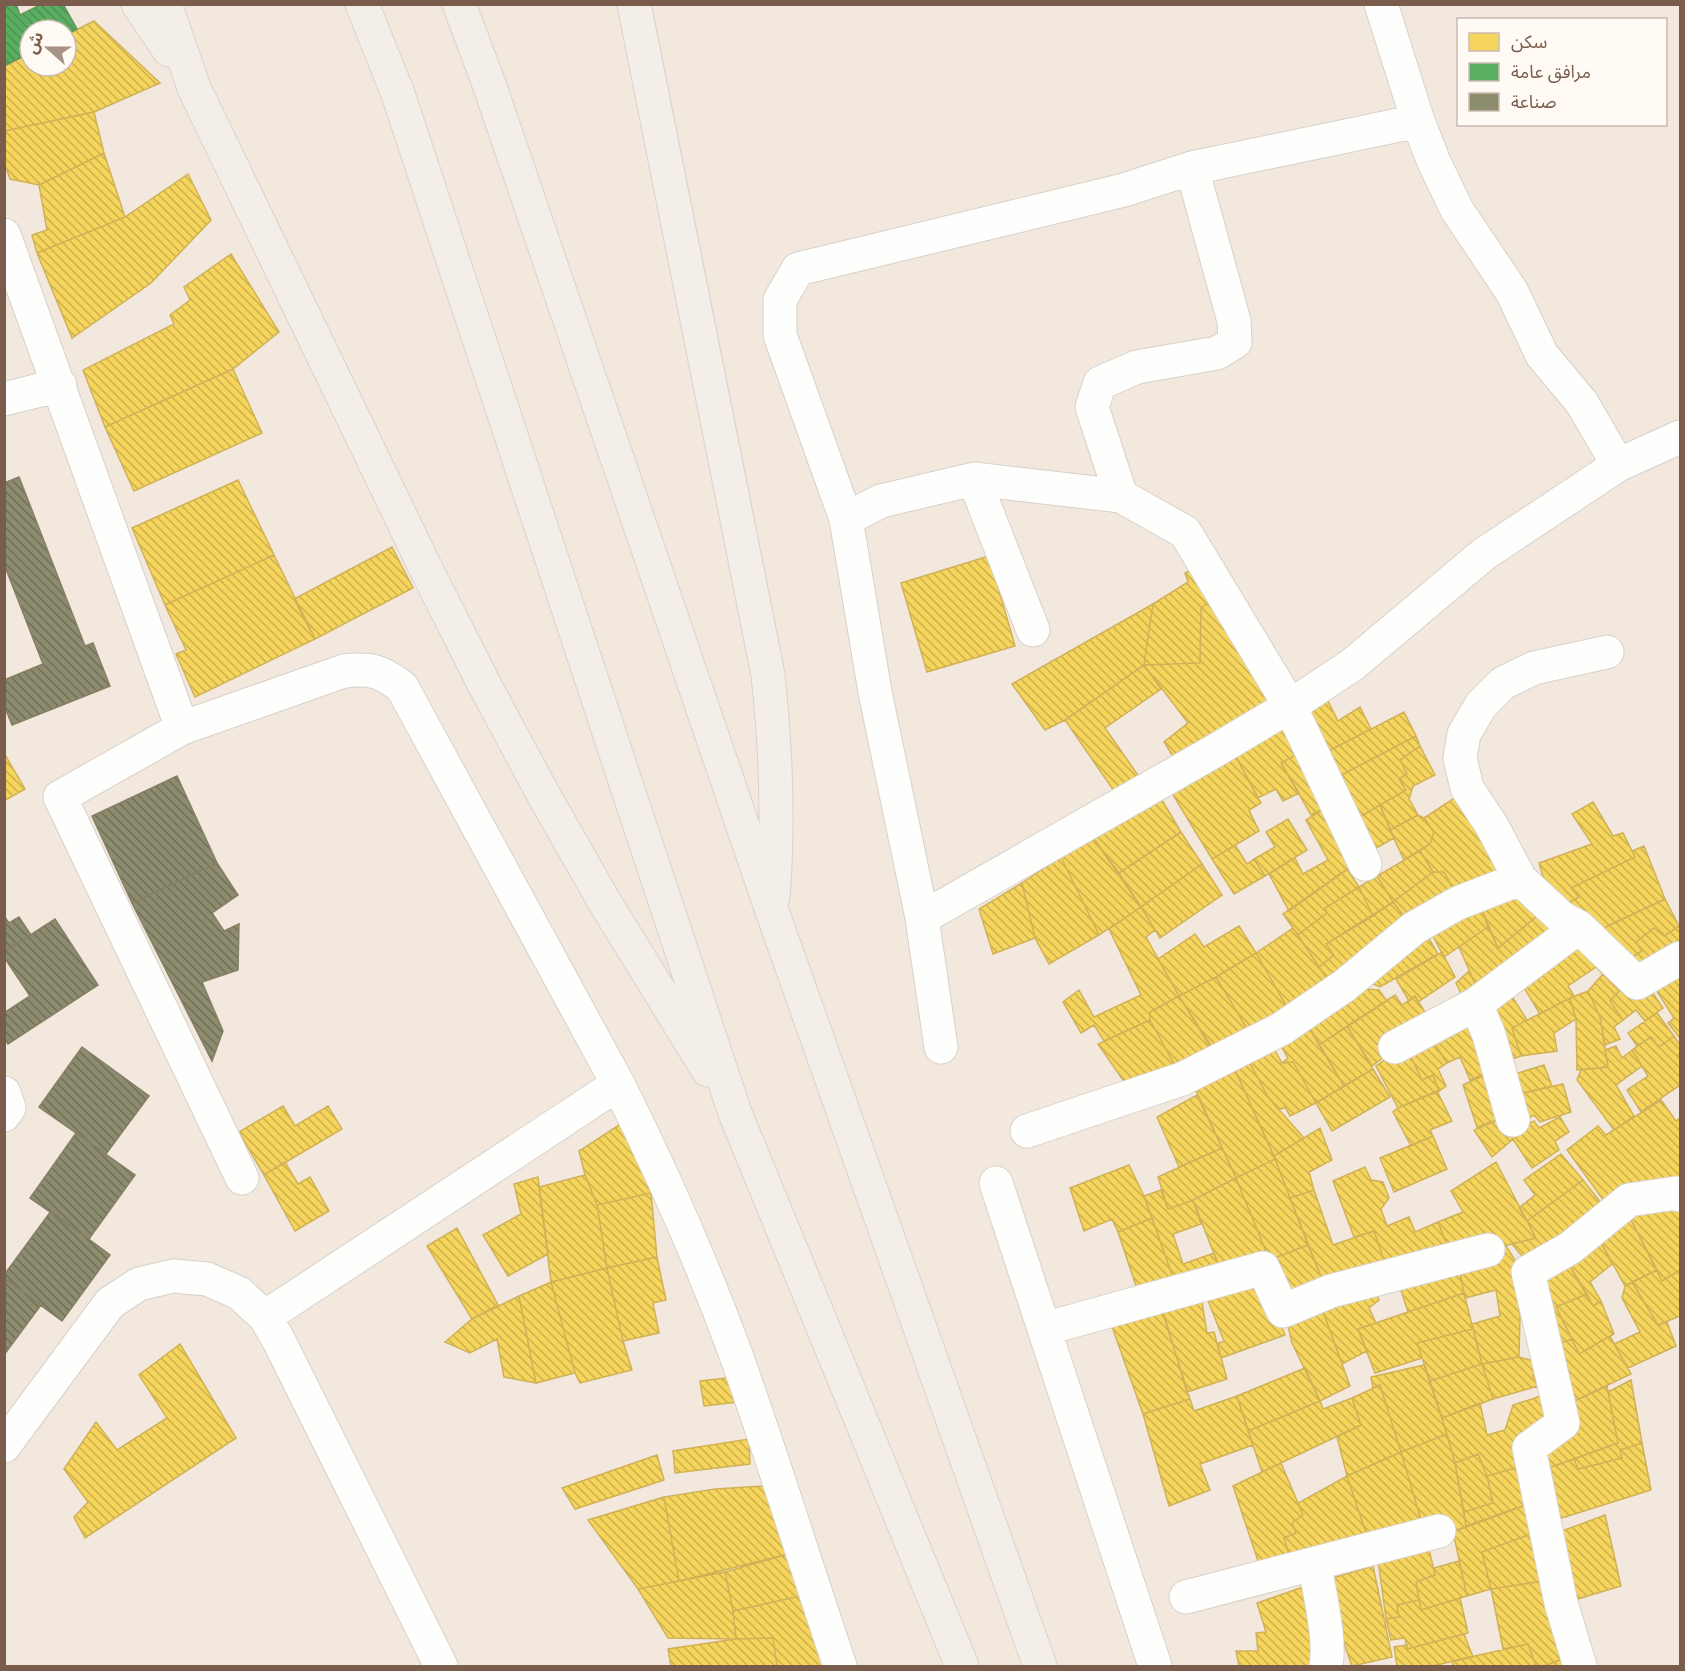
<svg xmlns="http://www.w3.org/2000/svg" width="1685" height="1671" font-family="'Public Sans','Noto Sans Arabic',sans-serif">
  <defs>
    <pattern id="homes-back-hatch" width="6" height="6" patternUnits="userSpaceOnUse" patternTransform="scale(1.5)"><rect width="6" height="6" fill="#f6d55c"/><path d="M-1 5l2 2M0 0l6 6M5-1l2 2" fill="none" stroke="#ccb04e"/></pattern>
    <pattern id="public-back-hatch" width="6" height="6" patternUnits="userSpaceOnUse" patternTransform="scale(1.5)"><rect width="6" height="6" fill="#5aae61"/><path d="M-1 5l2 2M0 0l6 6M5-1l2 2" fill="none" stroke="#4f9152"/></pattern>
    <pattern id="industry-back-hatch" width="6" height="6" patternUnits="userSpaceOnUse" patternTransform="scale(1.5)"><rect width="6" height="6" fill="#8c8c6e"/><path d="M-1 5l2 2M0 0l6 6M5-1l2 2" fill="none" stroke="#727058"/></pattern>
  </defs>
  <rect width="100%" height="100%" fill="#f9f5f0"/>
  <path fill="#f2e8de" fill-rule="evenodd" d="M5 5H1680V1666H5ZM1458 20H1666V124H1458ZM30 30H66V66H30Z"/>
  <path fill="url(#homes-back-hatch)" stroke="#d1b158" stroke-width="1.5" d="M94 21 160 83 94 112 4 131V66L30 53V66H66V35Z
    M94 112 104 153 39 185 10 179 4 162V131Z
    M104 153 125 217 37 253 32 235 47 230 39 185Z
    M188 174 211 220 151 283 72 338 37 253 125 217Z
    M231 254 279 332 233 369 105 427 83 370 174 324 170 315 190 300 184 287Z
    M233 369 262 433 134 491 105 427Z
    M238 480 274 555 165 605 132 528Z
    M392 547 413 588 315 639 294 599Z
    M274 555 315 639 195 697 176 654 186 650 165 605Z
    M989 556 1015 646 927 672 901 583Z
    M1198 566 1215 598 1201 608 1200 663 1144 665 1153 604 1188 582 1185 573Z
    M1215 598 1275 697 1177 763 1164 742 1188 723 1144 665 1200 663 1201 608Z
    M1153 604 1144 665 1065 720 1045 730 1012 684Z
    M1144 665 1161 689 1105 728 1140 778 1116 794 1065 720Z
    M1325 695 1338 721 1360 707 1371 729 1317 757 1297 712Z
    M1404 712 1416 736 1330 781 1317 757Z
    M1291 720 1305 750 1281 763 1299 793 1283 801 1276 789 1258 798 1233 751Z
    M1416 736 1420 746 1400 760 1407 774 1399 779 1406 790 1351 822 1330 781Z
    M1420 746 1435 775 1413 786 1409 799 1418 815 1390 830 1380 805 1406 790 1399 779 1407 774 1400 760Z
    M1305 750 1332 804 1311 815 1281 763Z
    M1233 751 1261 803 1249 810 1259 831 1212 859 1170 790Z
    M4 753 25 789 4 801Z
    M1462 793 1514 878 1458 898 1444 872H1433L1420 851 1430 844 1434 832 1424 818Z
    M1159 795 1181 832 1119 873 1092 836Z
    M1593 802 1613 836 1623 833 1635 857 1571 888 1579 897 1563 906 1545 883 1539 863 1592 844 1572 814Z
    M1332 804 1359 861 1289 911 1269 874 1295 858 1303 874 1328 860 1306 820Z
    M1380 805 1394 838 1366 854 1351 822Z
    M1418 815 1424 818 1434 832 1430 844 1404 860 1390 830Z
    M1288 819 1307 850 1265 876 1254 859 1275 847 1266 832Z
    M1181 832 1202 864 1141 907 1119 873Z
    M1092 836 1141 907 1099 935 1061 857Z
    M1235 845 1247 864 1254 859 1265 876 1234 894 1212 859Z
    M1644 846 1665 899 1593 933 1563 906 1579 897 1571 888 1635 857 1632 851Z
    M1420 851 1433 872 1393 902 1377 876Z
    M1061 857 1099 935 1049 964 1035 938 1022 883Z
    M1202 864 1222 895 1160 938 1141 907Z
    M1347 869 1359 887 1325 908 1327 913 1298 935 1283 914Z
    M1433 872H1444L1458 898 1411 926 1393 902Z
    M1377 876 1393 902 1373 916 1359 887Z
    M1022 883 1035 938 993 954 979 909Z
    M1359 887 1373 916 1326 944 1334 955 1319 967 1298 935 1327 913 1325 908Z
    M1521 891 1541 913 1498 948 1480 905Z
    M1665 899 1679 926 1664 936 1654 928 1636 942 1642 951 1626 961 1593 933Z
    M1393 902 1411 926 1331 985 1319 967 1334 955 1326 944Z
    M1480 905 1488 927 1444 957 1427 925Z
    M1141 907 1155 930 1146 937 1179 996 1150 1012V1020L1104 1041 1094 1025 1081 1033 1063 1002 1079 990 1094 1017 1141 995 1109 929Z
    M1541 913 1562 933 1480 995 1459 947 1488 927 1498 948Z
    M1239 926 1256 953 1216 977 1179 996 1158 959 1195 934 1204 947Z
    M1679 926 1680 929V954L1637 978 1622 963 1642 951 1636 942 1654 928 1664 936Z
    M1293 928 1331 985 1292 1016 1256 953Z
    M1424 930 1438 954 1380 987 1373 984 1367 975Z
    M1579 932 1608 959 1568 986 1574 996 1540 1014 1518 978Z
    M1442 952 1455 977 1418 1002 1415 996 1409 1001 1396 979Z
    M1256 953 1292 1016 1252 1037 1216 977Z
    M1680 964V1038L1668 1023 1674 1018 1651 982Z
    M1596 967 1646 983 1663 1008 1645 1021 1636 1010 1623 1020 1610 1001 1619 991Z
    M1469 971 1480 995 1466 1004 1456 983Z
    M1603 974 1619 991 1610 1001 1623 1020 1614 1027 1620 1039 1605 1045 1600 1017 1588 991Z
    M1216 977 1252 1037 1214 1053 1179 996Z
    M1361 981 1368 989 1379 990 1387 1001 1319 1045 1305 1020Z
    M1506 987 1527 1020 1512 1028 1521 1056 1500 1063 1480 1006Z
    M1588 991 1600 1017 1608 1067 1577 1070 1576 1019 1570 998Z
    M1395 995 1402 1005 1415 996 1428 1017 1391 1052 1372 1066 1347 1026Z
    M1179 996 1215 1052 1178 1071 1150 1020V1012Z
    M1570 998 1576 1019 1554 1033 1557 1051 1521 1056 1512 1028Z
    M1473 1010 1495 1070 1470 1080 1460 1057 1447 1063 1433 1041Z
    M1657 1013 1674 1036 1659 1047 1651 1037 1637 1046 1628 1033Z
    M1150 1020 1178 1071 1132 1093 1098 1044Z
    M1305 1020 1344 1086 1316 1103 1293 1062 1282 1063 1288 1058 1277 1039Z
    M1347 1026 1373 1069 1344 1086 1319 1045Z
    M1674 1036 1680 1045V1053L1678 1055 1680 1060V1085L1641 1112 1627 1090 1648 1076 1632 1050 1651 1037 1659 1047Z
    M1433 1041 1447 1063 1438 1069 1446 1086 1439 1091 1433 1075 1422 1080 1409 1053Z
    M1411 1042 1409 1053 1422 1080 1433 1075 1439 1091 1398 1108 1376 1066Z
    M1616 1046 1622 1058 1632 1050 1642 1066 1616 1085 1634 1116 1614 1130 1577 1080 1581 1070 1608 1067 1605 1050Z
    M1273 1047 1282 1063 1293 1062 1316 1103 1290 1116 1285 1107 1279 1110 1268 1097 1245 1054Z
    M1245 1054 1268 1097 1304 1138 1274 1156 1231 1061Z
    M1231 1061 1275 1159 1236 1178 1192 1082Z
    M1544 1065 1552 1086 1511 1096 1505 1077Z
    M1373 1069 1390 1097 1332 1131 1316 1103Z
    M1495 1070 1500 1119 1477 1127 1463 1085Z
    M1563 1084 1571 1112 1540 1122 1534 1115 1519 1124 1511 1096Z
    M1437 1091 1452 1121 1430 1130 1433 1136 1411 1146 1393 1112 1398 1108Z
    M1197 1095 1222 1148 1179 1167 1157 1117Z
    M1661 1100 1676 1121 1680 1118V1186L1604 1201 1567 1150 1598 1126 1606 1135Z
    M283 1106 295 1126 328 1106 342 1129 264 1175 239 1132Z
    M633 1116 651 1193 597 1205 585 1175 579 1151Z
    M1560 1117 1569 1132 1555 1141 1559 1150 1532 1168 1509 1133 1534 1121 1539 1128Z
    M1500 1119 1513 1139 1492 1157 1474 1130Z
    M1320 1128 1332 1160 1309 1172 1314 1190 1290 1198 1274 1156Z
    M1433 1136 1447 1169 1394 1192 1380 1158Z
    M1222 1148 1236 1178 1193 1200 1168 1209 1158 1177Z
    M1561 1154 1583 1180 1527 1221 1519 1208 1535 1195 1524 1180Z
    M1275 1159 1308 1245 1264 1262 1267 1254 1236 1178Z
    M285 1162 298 1184 310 1177 329 1211 295 1231 264 1175Z
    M1496 1162 1536 1238 1493 1249 1448 1248 1438 1222 1463 1212 1451 1191Z
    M1129 1165 1144 1196 1152 1218 1118 1232 1112 1219 1084 1231 1070 1188Z
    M1365 1167 1371 1180 1383 1182 1389 1198 1381 1209 1387 1226 1409 1217 1415 1232 1438 1222 1448 1248 1387 1269 1374 1231 1354 1237 1333 1181Z
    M585 1175 597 1205 607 1268 551 1282 539 1187Z
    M538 1177 548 1254 508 1276 483 1235 521 1214 514 1184Z
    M1236 1178 1267 1254 1220 1269 1193 1200Z
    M1583 1180 1601 1203 1530 1266 1512 1244 1536 1238 1527 1221Z
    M1161 1190 1168 1209 1193 1200 1201 1224 1173 1234 1183 1264 1214 1253 1220 1269 1176 1286 1144 1196Z
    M1314 1190 1333 1245 1374 1231 1387 1269 1324 1284 1290 1198Z
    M651 1193 657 1257 607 1268 597 1205Z
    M1680 1206V1270L1662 1281 1625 1208Z
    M1625 1208 1657 1270 1625 1286 1596 1233Z
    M1152 1218 1176 1286 1139 1295 1118 1232Z
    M457 1228 498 1305 472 1319 427 1246Z
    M1596 1233 1612 1264 1590 1282 1601 1301 1593 1306 1566 1260Z
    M1308 1245 1324 1284 1284 1305 1264 1262Z
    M1506 1246 1523 1273 1518 1298 1520 1315 1519 1357 1482 1364 1472 1324 1500 1316 1496 1290 1465 1298 1460 1273 1493 1249Z
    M657 1257 666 1300 653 1303 659 1333 623 1341 607 1268Z
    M1566 1260 1587 1294 1556 1307 1572 1339 1549 1347 1534 1282Z
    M1458 1262 1464 1293 1408 1312 1398 1281Z
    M607 1268 623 1341 632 1370 580 1383 575 1373 551 1282Z
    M1657 1270 1662 1281 1680 1270V1316L1658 1325 1632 1282Z
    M1260 1274 1285 1335 1221 1358 1217 1344 1224 1341 1205 1293Z
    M551 1282 575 1373 536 1383 519 1296Z
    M1632 1282 1658 1325 1667 1322 1676 1346 1628 1368 1614 1344 1640 1332 1622 1298 1625 1286Z
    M1372 1285 1379 1300 1369 1308 1376 1323 1358 1329 1367 1351 1342 1364 1320 1303Z
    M1464 1293 1473 1329 1417 1343 1422 1358 1375 1373 1358 1329Z
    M1587 1294 1593 1306 1601 1301 1614 1334 1579 1354 1556 1307Z
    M519 1296 536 1383 504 1377 497 1339 470 1353 445 1342 472 1319Z
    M1201 1296 1207 1333 1214 1332 1227 1379 1187 1392 1163 1311Z
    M1320 1303 1350 1386 1320 1401 1292 1343 1286 1317Z
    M1160 1304 1190 1399 1143 1414 1110 1321Z
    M1473 1329 1482 1364 1430 1381 1417 1343Z
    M1610 1336 1631 1374 1568 1404 1549 1347 1572 1339 1579 1354Z
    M180 1344 236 1438 85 1538 74 1517 88 1502 64 1469 96 1422 117 1450 167 1418 139 1375Z
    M1519 1357 1541 1363 1544 1373 1533 1375 1538 1386 1493 1399 1482 1364Z
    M1482 1364 1493 1399 1442 1418 1430 1381Z
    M1424 1365 1447 1434 1401 1452 1380 1385 1373 1388 1371 1377Z
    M1305 1368 1320 1401 1248 1431 1237 1396Z
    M1544 1373 1555 1424 1525 1465 1487 1476 1478 1454 1455 1463 1442 1418 1480 1403 1487 1435 1505 1430 1513 1405 1541 1396 1533 1375Z
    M735 1377 738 1402 704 1406 700 1381Z
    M1631 1380 1642 1443 1620 1450 1622 1458 1578 1469 1574 1459 1618 1443 1608 1392Z
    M1380 1385 1401 1452 1347 1476 1337 1437 1361 1425 1352 1398Z
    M1607 1386 1618 1443 1543 1470 1542 1446 1568 1404Z
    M1237 1396 1253 1445 1200 1464 1210 1490 1169 1506 1143 1414 1190 1399 1194 1411Z
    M1352 1398 1361 1425 1262 1472 1248 1431 1320 1401 1323 1409Z
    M1447 1434 1455 1463 1466 1526 1453 1532 1424 1530 1401 1452Z
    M749 1439 750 1464 675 1473 673 1451Z
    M1642 1443 1651 1490 1549 1522 1543 1470 1574 1459 1578 1469 1622 1458 1620 1450Z
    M1401 1452 1424 1530 1370 1545 1347 1476Z
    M1478 1454 1487 1476 1493 1503 1464 1512 1455 1463Z
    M657 1455 664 1480 575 1509 562 1488Z
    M1281 1463 1303 1515 1292 1523 1296 1533 1284 1538 1290 1558 1259 1564 1233 1486Z
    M1525 1465 1534 1502 1466 1526 1464 1512 1493 1503 1487 1476Z
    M1347 1476 1370 1545 1290 1558 1284 1538 1296 1533 1292 1523 1303 1515 1298 1503Z
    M782 1485 789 1554 679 1581 664 1497 715 1489Z
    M664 1497 679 1581 638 1589 588 1520Z
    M1534 1502 1539 1531 1482 1552 1491 1589 1467 1596 1453 1532Z
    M1605 1515 1621 1586 1571 1601 1554 1534Z
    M1539 1531 1550 1580 1491 1589 1482 1552Z
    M1427 1540 1435 1575 1416 1582 1419 1600 1397 1605 1399 1617 1386 1619 1378 1559Z
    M789 1554 805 1595 733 1611 725 1572Z
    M1459 1561 1467 1596 1421 1610 1416 1582 1435 1575 1434 1568Z
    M1373 1566 1392 1657 1352 1666 1337 1623 1326 1580Z
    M725 1572 733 1611 736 1639 668 1638 638 1589Z
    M1550 1580 1568 1657 1544 1666H1536L1528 1644 1503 1649 1491 1589Z
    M1303 1587 1318 1666H1239L1236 1651H1258L1256 1633 1266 1632 1257 1603Z
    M805 1595 832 1666H777L773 1638 736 1639 733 1611Z
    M1460 1598 1468 1633 1407 1649 1405 1638 1391 1640 1386 1619 1399 1617 1397 1605 1419 1600 1421 1610Z
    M1464 1634 1473 1657 1432 1666H1397L1394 1647 1407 1645V1649Z
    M773 1638 777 1666H671L668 1649 736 1639Z
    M1528 1644 1536 1666H1453L1452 1661Z
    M1568 1657 1571 1666H1544Z"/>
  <path fill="url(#public-back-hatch)" stroke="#64955b" stroke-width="1.5" d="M4 4H16L20 15 42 4H63L77 29 66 35V30H30V53L4 66Z"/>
  <path fill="url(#industry-back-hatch)" stroke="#877e64" stroke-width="1.5" d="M19 477 85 646 93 643 110 686 12 725 4 705V680L43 664 4 564V483Z
    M177 776 217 863 132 903 92 816Z
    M217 863 238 895 212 913 224 931 239 924 238 970 202 982 223 1031 212 1061 132 903Z
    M4 916 9 923 19 917 31 935 4 952Z
    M55 919 98 985 8 1044 4 1038V1013L30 996 4 957V952Z
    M82 1047 149 1096 106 1154 39 1107Z
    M76 1133 135 1175 89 1239 30 1198Z
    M51 1211 110 1255 62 1321 4 1278V1275Z
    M4 1278 41 1305 4 1355Z"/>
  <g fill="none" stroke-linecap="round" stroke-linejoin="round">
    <g stroke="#d7d1cb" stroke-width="35">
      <path id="street" d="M1381 4 1418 121 1434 162 1457 210 1512 292 1542 355 1582 403 1618 465
        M4 235 182 728
        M4 399 60 385
        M974 479 1033 630
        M1121 496 1092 407 1100 383 1137 367 1217 353 1235 342 1234 321 1192 168
        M846 519 881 501 974 479 1121 496 1185 532 1290 706 1365 864
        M1520 879 1492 826 1467 788 1460 758 1464 734 1481 705 1503 683 1534 668 1607 652
        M922 918 1211 753 1290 706 1352 665 1484 554 1618 465 1680 437
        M1476 1004 1579 927
        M941 1047 922 918 875 692 846 519 780 335V300L798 269 1124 190 1192 168 1418 121
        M1395 1047 1476 1004 1489 1035 1513 1120
        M4 1093 9 1108 4 1115
        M1027 1131 1182 1079 1281 1029 1344 986 1414 928 1458 903 1520 879 1562 918 1579 927 1637 983 1680 958
        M242 1178 60 797 182 728 344 671C371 668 381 671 402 687L618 1084C662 1172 702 1262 736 1355 773 1458 805 1563 840 1666
        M996 1183 1155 1666
        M265 1317 618 1084
        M1044 1329 1263 1268 1283 1311 1331 1291 1488 1250
        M4 1446 110 1303 139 1284 173 1276 207 1279 239 1293 265 1317 278 1339 441 1666
        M1315 1564C1319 1593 1331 1638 1326 1666
        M1186 1597 1439 1531
        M1580 1666 1561 1603 1529 1448 1563 1423 1528 1272 1570 1248 1629 1200 1676 1193 1680 1195"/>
    </g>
    <g stroke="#dad1cc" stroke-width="35">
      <path id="primary" d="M138 4 169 50
        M165 4 194 88 427 571 483 682 542 792 604 901 708 1070
        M362 4 398 94 735 1113 962 1666
        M459 4 489 84 772 911 1040 1666
        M634 4 768 675C776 750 779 822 773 897"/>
    </g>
    <use href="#street" stroke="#fefefd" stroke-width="33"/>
    <use href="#primary" stroke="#f3eee8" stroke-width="33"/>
  </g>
  <rect width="1685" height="1671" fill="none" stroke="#7a5c4d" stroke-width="12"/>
  <rect x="1457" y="18" width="210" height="108" fill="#fffaf3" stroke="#cabbb1" stroke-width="1.5"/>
  <rect x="1469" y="33" width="30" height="18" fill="#f6d55c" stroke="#cabbb1" stroke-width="1.5"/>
  <text x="1511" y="48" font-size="18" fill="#7a5c4d">سكن</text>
  <rect x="1469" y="63" width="30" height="18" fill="#5aae61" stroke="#cabbb1" stroke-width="1.5"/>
  <text x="1511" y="78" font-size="18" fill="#7a5c4d">مرافق عامة</text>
  <rect x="1469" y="93" width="30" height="18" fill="#8c8c6e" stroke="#cabbb1" stroke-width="1.5"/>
  <text x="1511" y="108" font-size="18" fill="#7a5c4d">صناعة</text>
  <g transform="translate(48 48) rotate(291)"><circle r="28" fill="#fffaf3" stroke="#cabbb1" stroke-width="1.5"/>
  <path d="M0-4.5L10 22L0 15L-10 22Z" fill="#a69286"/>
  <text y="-9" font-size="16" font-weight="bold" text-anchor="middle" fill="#7a5c4d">ش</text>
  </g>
</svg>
